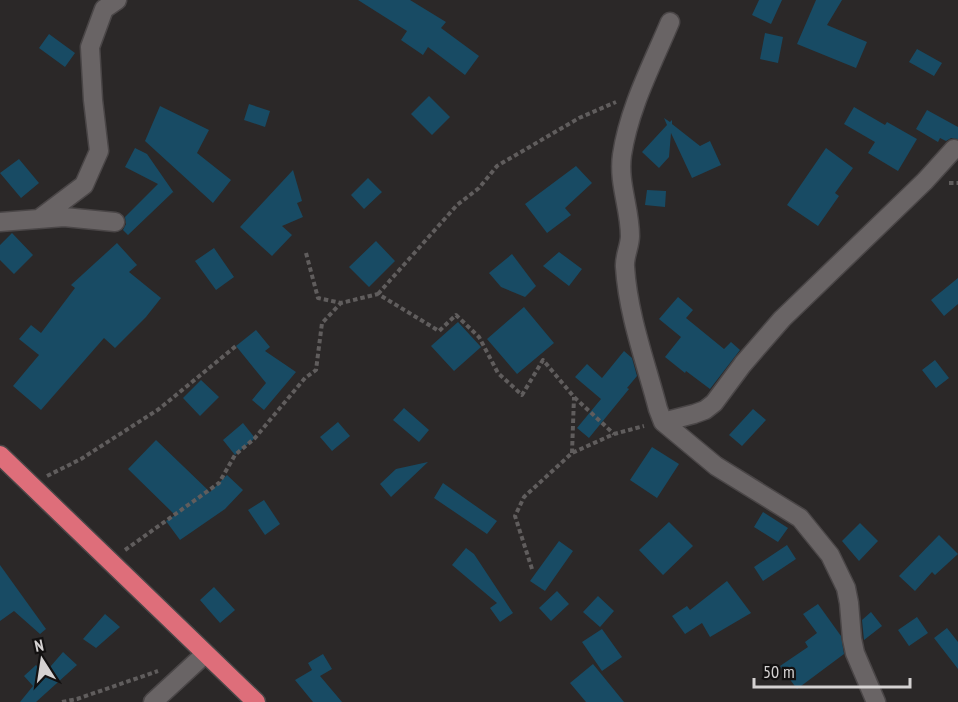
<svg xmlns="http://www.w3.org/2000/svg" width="958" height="702" font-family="'PT Sans Narrow',sans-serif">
  <rect width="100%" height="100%" fill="#2b2828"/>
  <path fill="#184b64" d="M358 0H410L446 22 441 28 479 56 465 75 428 47 423 55 401 40 407 31Z
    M759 0H782L771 24 752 15Z
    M816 0H842L827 25 867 42 856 68 797 44Z
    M765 33 783 37 778 63 760 59Z
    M49 34 75 53 65 67 39 48Z
    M917 49 942 63 934 76 909 62Z
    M429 96 450 117 432 135 411 114Z
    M249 104 270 111 265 127 244 120Z
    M160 106 209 130 197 153 231 180 213 203 145 141Z
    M854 107 885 125 887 122 917 139 898 171 868 153 875 142 844 124Z
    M927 110 958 127V139L951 138 946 141 940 138 938 142 916 129Z
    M664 118 670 122 672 120V124L700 146 710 141 721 165 692 178 671 133 669 157 659 168 642 152 667 125Z
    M135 148 147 154 174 193 173 192 128 235 123 230 126 224 125 217 158 184 125 167Z
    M826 148 853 168 835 193 839 196 818 226 787 205Z
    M19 159 39 183 21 198 0 173Z
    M576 166 592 183 565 208 571 215 547 233 525 204Z
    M293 170 302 201 297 203 303 217 282 226 292 235 272 256 240 227Z
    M368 178 382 192 364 209 351 195Z
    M647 190 666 191 665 207 645 205Z
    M12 233 33 255 14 274 0 260V245Z
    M376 241 395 261 369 287 349 267Z
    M117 243 137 265 129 272 161 298 146 317 115 348 104 338 41 410 13 386 39 355 19 339 31 325 41 333 75 288 71 285Z
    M214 248 234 277 216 290 195 261Z
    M559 252 582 269 569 286 543 266Z
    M512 254 536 286 525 297 501 287 489 273Z
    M958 278V304L944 316 931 300Z
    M678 297 693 310 686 318 724 349 731 342 740 350 710 389 686 371 685 373 665 357 681 337 659 319Z
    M524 307 554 343 517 374 487 339Z
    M458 322 481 347 454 371 431 346Z
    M256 330 270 347 265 351 296 372 264 410 252 400 266 383 236 346Z
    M624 351 632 358 637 376 627 388 629 389 589 438 577 428 601 399 575 377 587 364 602 378Z
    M935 360 949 378 936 388 922 370Z
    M201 380 219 397 200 416 183 398Z
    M404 408 429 430 419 442 393 420Z
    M753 409 766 420 742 446 729 435Z
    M338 422 350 436 332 451 320 437Z
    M243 423 255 438 235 455 223 440Z
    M156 440 210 492 227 475 243 490 225 509 180 540 166 521 175 515 128 469Z
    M652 447 679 464 657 498 630 480Z
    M428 462 391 497 380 484 396 469Z
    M443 483 497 521 487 534 434 498Z
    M264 500 280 524 265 535 248 510Z
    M763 512 788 528 778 542 754 527Z
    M669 522 693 546 663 575 639 550Z
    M860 523 878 541 859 561 842 541Z
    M939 535 958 554 935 575 932 572 915 591 899 576Z
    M559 541 573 551 545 591 530 581Z
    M787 545 796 559 763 581 754 567Z
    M466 548 474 554 513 613 500 622 490 608 497 603 452 565Z
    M0 565 46 629 40 634 14 611 0 621Z
    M727 581 751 613 710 637 702 623 685 634 672 616 687 606 690 610Z
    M214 587 235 610 220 623 200 600Z
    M557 591 569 604 551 621 539 608Z
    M598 596 614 611 600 627 583 612Z
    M818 604 841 636 844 654 797 689 780 666 808 647 805 642 817 633 803 614Z
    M871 612 882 626 864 640 862 620Z
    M105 614 120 627 96 648 83 639Z
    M917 617 928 633 909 646 898 630Z
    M947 628 958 642V669L934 638Z
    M602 629 622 657 602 671 582 642Z
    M63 652 77 665 36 702H20L33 686 24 676 36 665 44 674Z
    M323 654 332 669 320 676 342 702H313L295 680 312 670 308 663Z
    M593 664 624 702H586L570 683Z"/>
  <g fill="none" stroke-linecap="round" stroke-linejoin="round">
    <g stroke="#4a4647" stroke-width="21">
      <path id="street" d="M670 22C652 65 629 108 622 155 618 183 630 208 630 236 630 246 624 257 625 267 628 315 646 363 658 409L663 422 716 466 800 518 830 555 846 588 849 603 852 639 855 653 876 702
        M39 219 84 185 99 151 93 100 90 47 104 9 117 0
        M0 222 64 217 115 222
        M663 422 694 414 705 410 714 403 743 364 782 319 925 181 954 149
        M153 702 205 654"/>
    </g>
    <g stroke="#4a4647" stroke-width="21">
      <path id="highway" d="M0 455 256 702"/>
    </g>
    <path stroke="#605d5d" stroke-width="4" stroke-dasharray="4.5 3" stroke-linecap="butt" d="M949 183H958
      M306 253 318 298 341 303 378 294 439 331 456 315 479 337 498 373 522 395 543 360 574 397 614 434
      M378 294 457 205 479 188 497 166 579 118 616 102
      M572 453 574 397
      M47 476 81 459 159 409 236 346
      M125 550 219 483 235 455 255 438 305 378 316 370 322 323 340 304
      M532 569 515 516 524 497 572 453 614 434 644 426
      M62 702 77 699 158 671"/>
    <use href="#street" stroke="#696465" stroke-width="18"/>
    <use href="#highway" stroke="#de6e7a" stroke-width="18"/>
  </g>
  <g transform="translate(42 660) rotate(348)" stroke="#131111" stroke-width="4.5" paint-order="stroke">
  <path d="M0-4.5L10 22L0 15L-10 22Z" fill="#d5d2d2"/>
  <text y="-9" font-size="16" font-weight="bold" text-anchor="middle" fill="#d5d2d2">N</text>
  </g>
  <path d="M754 678v9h156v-9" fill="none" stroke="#d5d2d2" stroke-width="3"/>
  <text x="763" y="678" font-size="18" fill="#d5d2d2" stroke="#131111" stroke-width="4.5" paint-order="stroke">50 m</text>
</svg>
